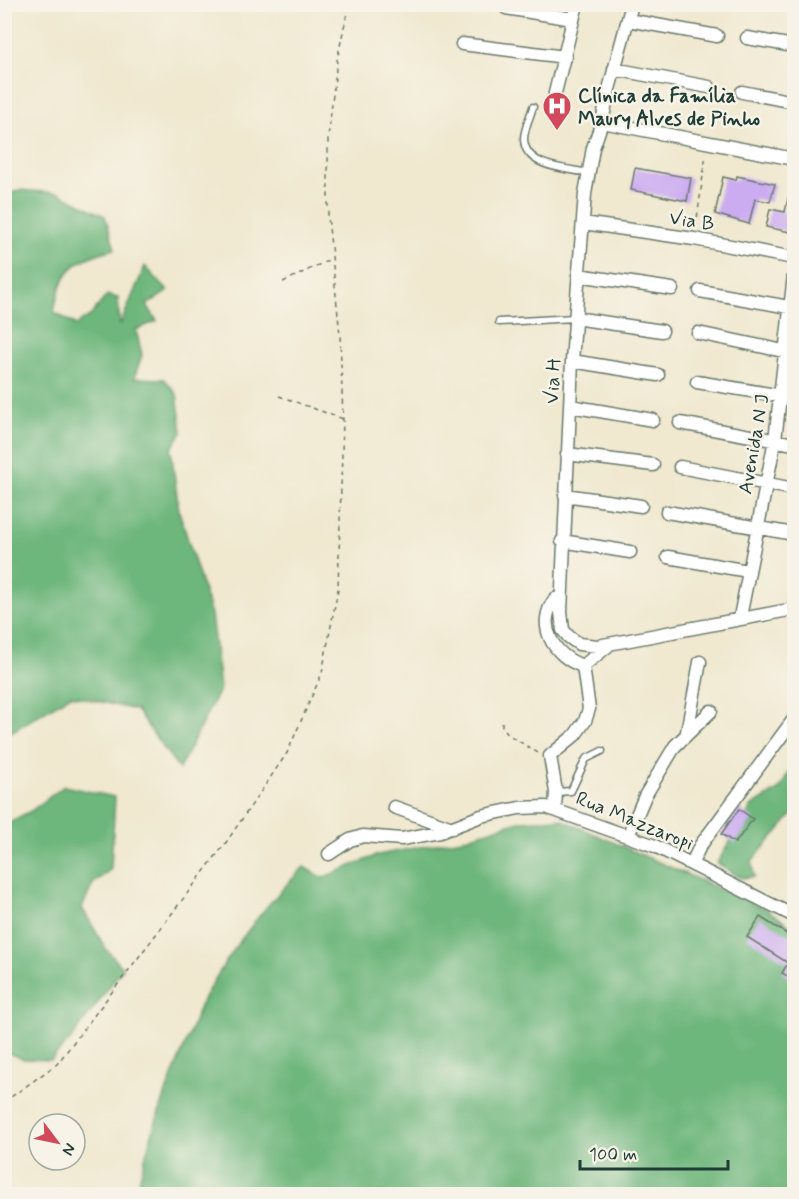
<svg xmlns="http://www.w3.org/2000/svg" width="799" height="1199" font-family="Mynerve,sans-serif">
  <rect width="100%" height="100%" fill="#f7f3e8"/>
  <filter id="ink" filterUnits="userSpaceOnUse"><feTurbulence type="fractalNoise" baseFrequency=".0167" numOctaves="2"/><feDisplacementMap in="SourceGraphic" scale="12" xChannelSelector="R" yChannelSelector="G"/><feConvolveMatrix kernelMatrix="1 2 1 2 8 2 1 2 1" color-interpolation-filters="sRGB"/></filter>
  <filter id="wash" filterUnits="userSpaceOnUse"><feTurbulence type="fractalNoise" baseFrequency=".008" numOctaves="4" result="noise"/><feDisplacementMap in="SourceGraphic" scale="24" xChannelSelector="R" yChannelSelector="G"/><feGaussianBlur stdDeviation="1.35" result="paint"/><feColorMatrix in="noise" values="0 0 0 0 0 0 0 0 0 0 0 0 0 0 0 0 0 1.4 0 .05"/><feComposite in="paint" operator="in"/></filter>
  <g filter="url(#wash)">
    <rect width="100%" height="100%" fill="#f0e8cf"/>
    <path fill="#6db67c" stroke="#467a58" stroke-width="1.5" d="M19 190 59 193 105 216 115 249C75 259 61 269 54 312L76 325 91 315 107 295 118 298 120 325 145 266 168 291 147 305 157 321 136 330 142 355 134 378 164 379 177 394 182 432 171 449 179 511 211 614 220 688 179 769 136 710 71 695 5 736 4 196Z
      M794 703V813L752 861 754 877 741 878 717 863 751 807 781 788 791 766Z
      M64 786 115 797 111 869 93 884 82 908 106 949 123 968 71 1039 51 1060 23 1059 5 1052V824L31 811Z
      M560 819 766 909 794 928V1194H136C148 1140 167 1086 189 1035 195 1019 200 1003 209 989 235 944 267 903 304 867L322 878 378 855 462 839 519 821Z"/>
    <g id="blocks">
      <path fill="#ccacf1" d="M635 168 691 178 687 201 631 190Z
        M737 176 775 184 770 202 755 199 749 224 715 214 723 177 736 180Z
        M791 185 795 186V233L766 227 770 209 785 212Z
        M739 809 753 819 735 843 721 834Z
        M760 917 795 939V981L782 973 788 963 747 937Z"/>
    </g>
  </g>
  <g filter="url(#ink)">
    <use href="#blocks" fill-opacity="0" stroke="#68796a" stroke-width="1.5"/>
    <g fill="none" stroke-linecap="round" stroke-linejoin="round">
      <g stroke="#68796a" stroke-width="9">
        <path id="lane" d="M533 107C530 117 524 129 524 139 525 168 566 168 588 173
          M499 322 575 318
          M556 792 571 791 586 759 602 751"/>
      </g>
      <g stroke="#68796a" stroke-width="15">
        <path id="street" d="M632 4 608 93 602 122 593 148 585 194 572 361 561 612 563 630 569 637 579 644 598 646 794 609
          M506 8 573 19
          M628 20 717 36
          M747 38 794 46
          M462 44 565 57
          M614 69 709 87
          M742 92 794 102
          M555 93 577 4
          M602 122 794 159
          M583 223 694 239 794 258
          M578 275 672 289
          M700 291 794 308
          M575 318 662 331
          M698 333 793 353
          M572 361 658 375
          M697 382 794 398
          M570 406 653 420
          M680 423 794 444
          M567 454 653 465
          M680 467 794 489
          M565 495 641 506
          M667 512 794 534
          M562 541 630 552
          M668 557 748 571
          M561 598 555 599C535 625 554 657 583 666
          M740 617 775 440 794 275
          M687 732 700 662
          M394 807 452 828
          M555 809 556 792 550 756 575 735 585 721 589 709 583 666 609 645
          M628 836 645 796 675 746 711 711
          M329 854 350 840 363 836 402 839 440 832 481 816 519 808 546 807 655 846 794 916
          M692 863 700 846 794 719"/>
      </g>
      <path stroke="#68796a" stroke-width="1.5" stroke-dasharray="4.5 4.5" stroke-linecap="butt" d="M327 4 347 8
        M696 226 706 154
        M283 282 331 259
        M279 396 343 419
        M502 722V726L509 735 538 753
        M4 1102 57 1064 225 844 287 753 322 673 338 589 343 419 340 335 328 217V138L337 60 349 4"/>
      <use href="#lane" stroke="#fff" stroke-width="6"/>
      <use href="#street" stroke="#fff" stroke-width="12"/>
    </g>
  </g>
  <defs>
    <g id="hospital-pin" transform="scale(1.5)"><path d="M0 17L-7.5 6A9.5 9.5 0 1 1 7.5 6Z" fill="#d1495b" stroke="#f7f3e8"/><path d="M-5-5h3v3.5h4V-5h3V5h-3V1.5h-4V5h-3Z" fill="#fff"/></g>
  </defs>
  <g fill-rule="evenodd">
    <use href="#hospital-pin" x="557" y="106"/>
  </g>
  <g text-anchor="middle" stroke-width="5" stroke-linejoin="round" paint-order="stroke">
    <g font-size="20" font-weight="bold" fill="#1f3d34" stroke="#f7f3e8" text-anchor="start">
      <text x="578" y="102">Clínica da Família<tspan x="578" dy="23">Maury Alves de Pinho</tspan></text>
    </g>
    <g font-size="20" fill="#1f3d34" stroke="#f7f3e8">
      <text transform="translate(692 220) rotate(9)" y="7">Via B</text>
      <text transform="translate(552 381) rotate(-87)" y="7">Via H</text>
      <text transform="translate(753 444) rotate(-80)" y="7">Avenida N J</text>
      <text transform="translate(635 820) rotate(22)" y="7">Rua Mazzaropi</text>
    </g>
  </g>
  <rect width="799" height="1199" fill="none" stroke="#f7f3e8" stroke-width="24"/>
  <g transform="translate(57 1142) rotate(122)"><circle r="28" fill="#f7f3e8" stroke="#a1aaa0" stroke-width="1.5"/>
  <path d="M0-4.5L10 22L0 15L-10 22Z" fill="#d1495b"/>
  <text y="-9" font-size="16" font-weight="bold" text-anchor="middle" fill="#1f3d34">N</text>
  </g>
  <path d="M580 1160v9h148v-9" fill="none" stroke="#1f3d34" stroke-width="3"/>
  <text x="589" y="1160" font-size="18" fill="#1f3d34" stroke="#f7f3e8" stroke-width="4.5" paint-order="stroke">100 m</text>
</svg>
